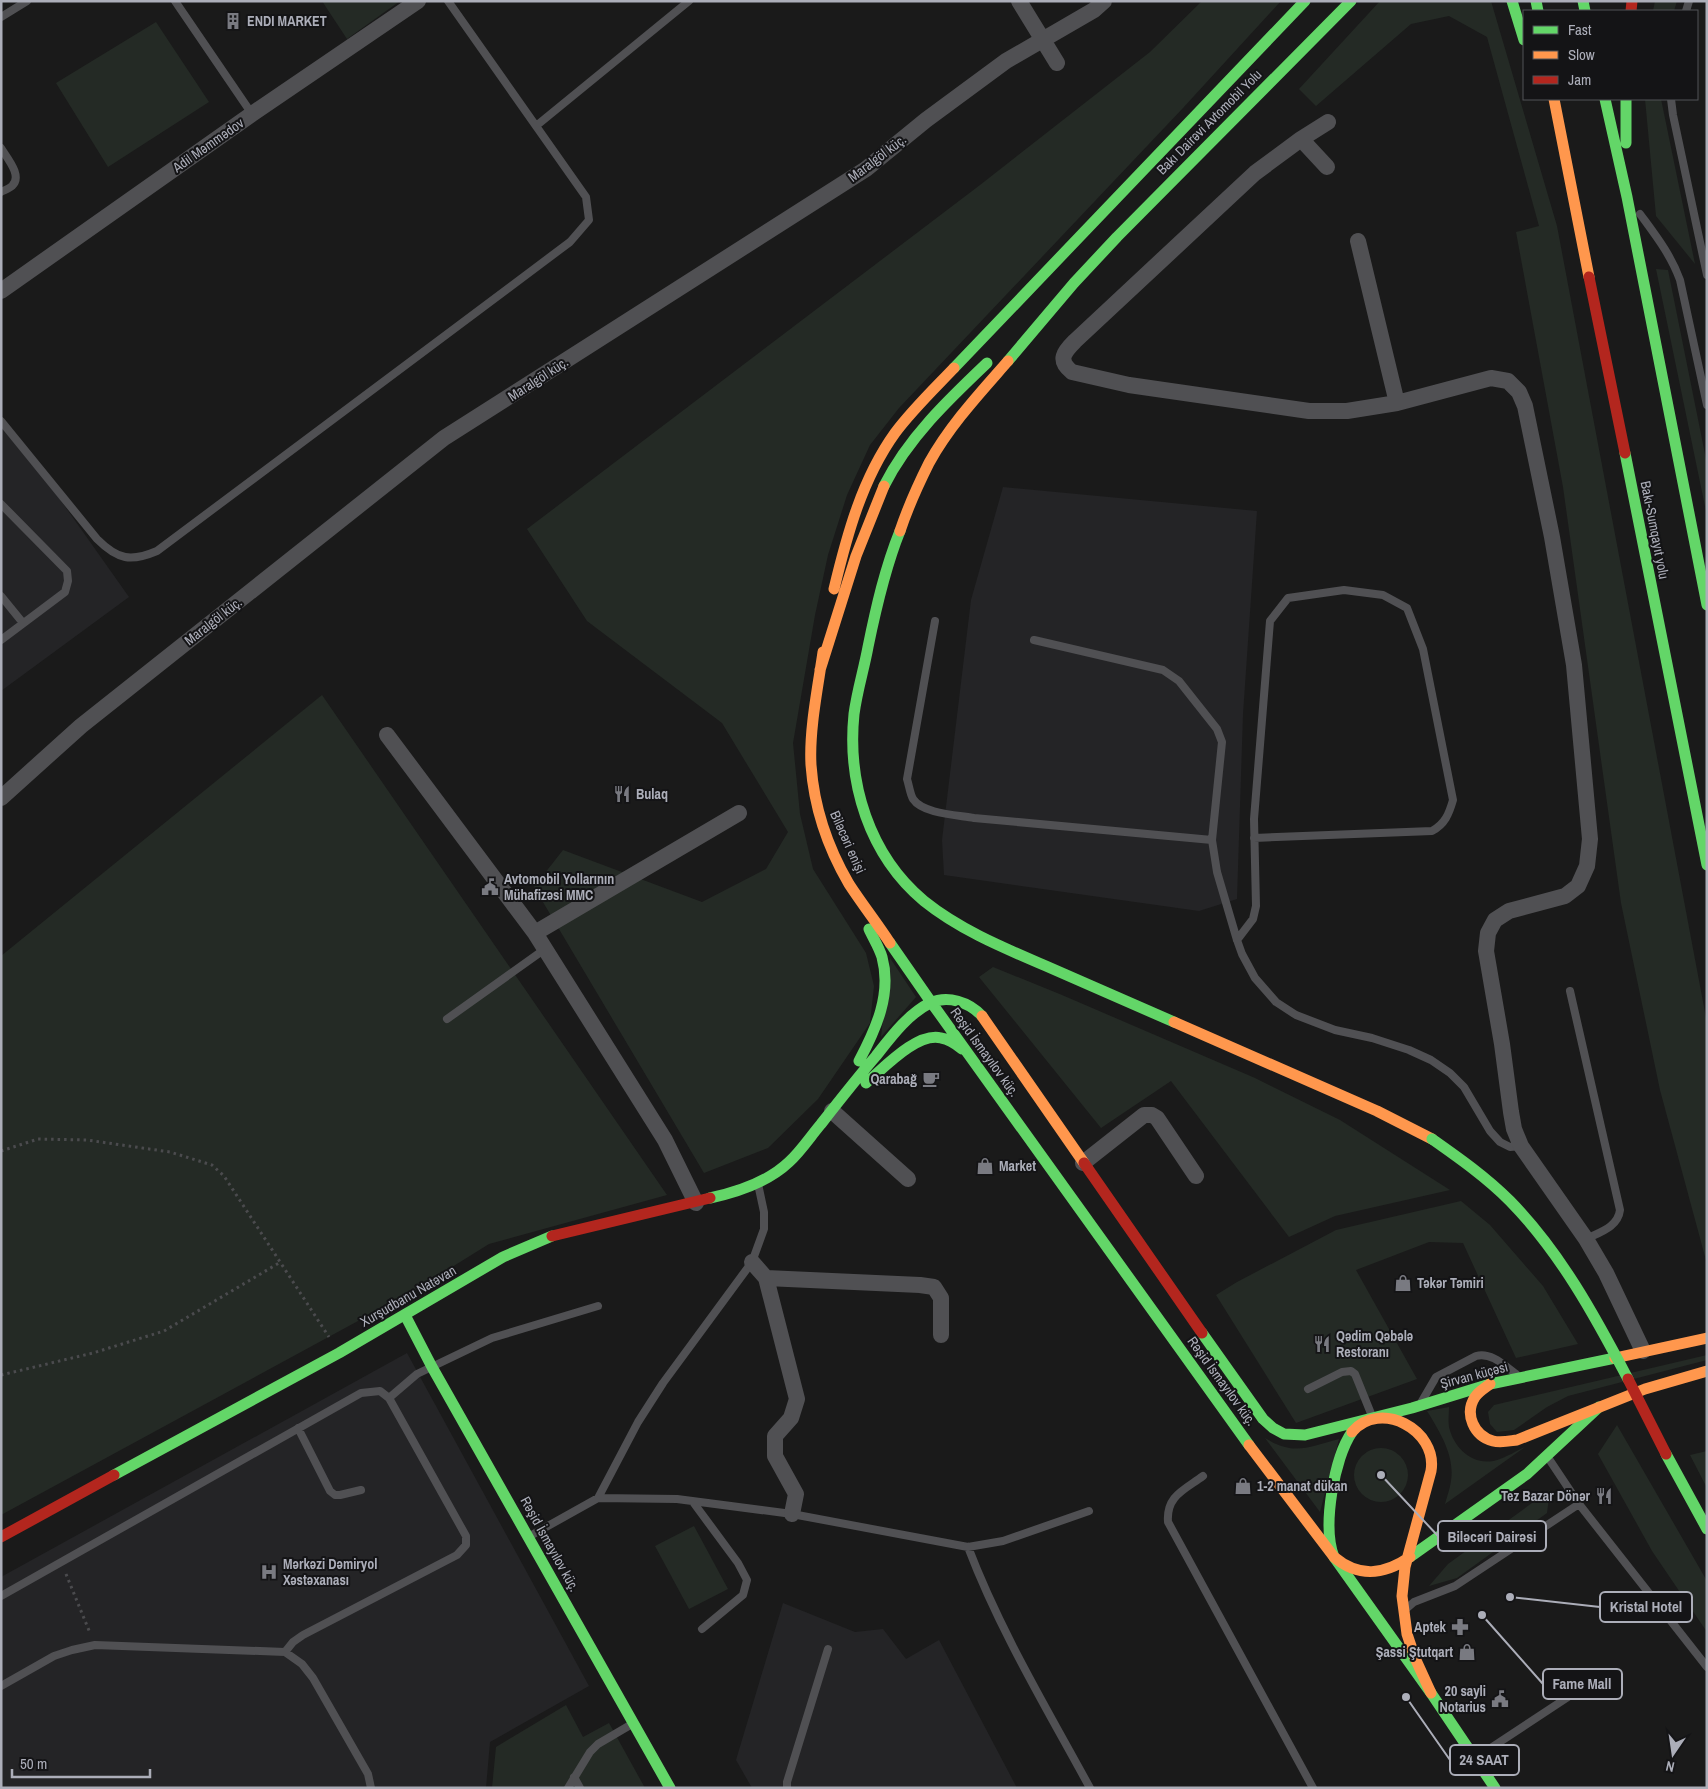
<svg xmlns="http://www.w3.org/2000/svg" width="1708" height="1789" font-family="'Archivo Narrow',sans-serif">
  <rect width="100%" height="100%" fill="#1a1a1a"/>
  <path fill="#242426" d="M1 416 129 597 1 691Z
    M1003 487 1257 511 1243 714 1237 899 1199 911 944 875 942 840 971 600Z
    M407 1353 589 1686 490 1742 486 1788H1V1577Z
    M783 1603 855 1632 883 1629 906 1659 939 1640 1017 1788H752L736 1760Z"/>
  <path fill="#242a25" d="M322 1H400L347 39Z
    M1202 1H1281L1183 108 899 408 870 445 847 495 828 555 815 615 793 743 800 814 813 869 866 953 874 986 870 1023 818 1099 768 1148 704 1173 534 887 563 850 702 902 766 869 788 832 722 723 587 621 527 529 980 185 1150 52Z
    M1380 1H1491L1557 226 1707 1023V1264L1660 1090 1621 903 1563 487 1516 232 1539 226 1487 37 1449 16 1411 24 1316 106 1299 89Z
    M1655 1H1677L1674 11H1653Z
    M156 22 209 102 108 167 56 83Z
    M1645 99H1661L1695 264 1656 216Z
    M1656 269 1668 270 1707 464V516Z
    M322 695 667 1195 489 1244 415 1290 1 1515V956Z
    M890 958 916 997 881 1037Z
    M993 967 1062 995 1255 1078 1340 1120 1450 1190 1335 1216 1289 1237 1171 1081 1101 1128 979 977Z
    M1461 1201 1490 1225 1543 1286 1578 1344 1516 1358 1463 1243 1429 1242 1356 1270 1417 1379 1296 1423 1216 1295 1237 1282 1336 1230Z
    M1707 1355V1360L1568 1396 1547 1407 1514 1430 1497 1432 1490 1424 1488 1412 1494 1405Z
    M1449 1407C1449 1413 1448 1421 1449 1427 1454 1449 1474 1467 1497 1460 1507 1457 1516 1451 1525 1447L1445 1504C1447 1496 1450 1489 1451 1481 1455 1456 1440 1432 1427 1411Z
    M1617 1425 1707 1581V1632L1652 1551 1598 1454Z
    M1265 1438C1294 1456 1308 1447 1339 1439L1320 1512Z
    M1354 1475a27 27 0 1 1 54 0a27 27 0 1 1-54 0Z
    M1707 1451V1488L1690 1455Z
    M1550 1490 1547 1513 1457 1578 1429 1586 1448 1564Z
    M694 1526 728 1589 689 1609 655 1546Z
    M566 1705 583 1737 609 1723 645 1788H492L496 1747Z"/>
  <g fill="none" stroke-linecap="round" stroke-linejoin="round">
    <path stroke="#4b4b4e" stroke-width="3" stroke-dasharray="2.5 4" stroke-linecap="butt" d="M1 1151 38 1139 87 1140 170 1152 212 1165 224 1176 329 1337
      M1 1375 93 1353 164 1331 279 1263
      M66 1574 90 1633"/>
    <path stroke="#505053" stroke-width="8" d="M175 1 252 114
      M1686 11 1689 1
      M1 17 27 1
      M1671 99 1673 115 1707 275
      M536 126 689 1
      M1 148C7 158 23 176 12 186 10 188 5 190 1 192
      M1640 214C1656 236 1671 255 1680 280L1707 405
      M1 421 97 539C118 560 131 562 157 551L570 242 589 220 586 197 448 1
      M1 504 67 571 68 581 65 592 1 640
      M1 596 23 623
      M935 621 907 779C909 785 910 794 913 799 923 814 958 815 974 818L1212 840
      M1034 640 1163 670 1179 681 1217 729 1222 742 1212 840 1217 872 1237 940 1242 954 1255 978 1276 1002 1296 1015 1335 1030 1372 1038 1409 1050 1431 1060 1450 1073 1464 1087 1490 1131 1500 1142 1510 1147 1521 1146
      M1237 940 1253 919 1256 906 1254 819 1270 621 1288 598 1344 590 1383 595 1407 608 1423 649 1453 800C1449 814 1445 824 1432 831L1254 838
      M1570 991 1620 1210C1618 1227 1600 1232 1586 1239
      M447 1019 545 949
      M1308 1389 1342 1372 1351 1371 1355 1374 1372 1416
      M1422 1401 1436 1377 1476 1356C1491 1352 1504 1365 1516 1374
      M298 1428 330 1491 335 1495H340L361 1490
      M1549 1459 1579 1504 1707 1667
      M1203 1476C1184 1490 1166 1496 1168 1522L1313 1788
      M598 1498 638 1422 663 1383 752 1262 764 1229V1212L758 1184
      M693 1502 738 1563 747 1580 743 1595 702 1629
      M530 1536 598 1498 677 1499 792 1514 968 1547 1003 1541 1089 1511
      M968 1547C1000 1631 1047 1709 1090 1788
      M1 1596 361 1393 380 1391 389 1398
      M1407 1608 1414 1602 1455 1586 1579 1504
      M285 1652 293 1642 303 1635 457 1555 466 1545V1536L389 1398 417 1374 492 1338 598 1306
      M1 1686 54 1656 72 1650 95 1645 285 1652 302 1664 313 1678 368 1774 371 1788
      M1477 1757 1568 1697
      M574 1777 580 1788
      M568 1788 590 1752 598 1744 632 1724
      M787 1788V1782L828 1649"/>
    <path stroke="#505053" stroke-width="16" d="M1019 1 1057 63
      M1328 122 1301 139 1255 173 1075 341C1064 352 1057 360 1072 372L1129 385 1309 411H1347L1397 403 1491 378 1508 381 1519 392 1525 406 1552 537 1574 665 1590 839 1587 866 1578 886 1565 896 1509 911 1495 920 1488 933 1486 951 1502 1044 1511 1112 1514 1129 1521 1146 1586 1239 1606 1273 1643 1351
      M1301 139 1327 167
      M1358 241 1397 403
      M1 291 252 114 418 1
      M387 735 535 933 665 1140 696 1203
      M1 798 81 726 444 438 866 169 926 120 1006 61 1094 10 1104 1
      M535 933 739 813
      M832 1111 908 1179
      M1083 1163 1144 1115H1152L1157 1118 1196 1176
      M752 1262 766 1278 920 1285 934 1287 941 1298V1335
      M766 1278 797 1399 791 1418 775 1436V1456L796 1494 792 1514"/>
    <path stroke="#63d668" stroke-width="11" d="M1512 1 1524 40
      M1536 1 1538 11
      M1583 1 1585 11
      M1605 99 1627 197 1707 605
      M1626 99V143
      M1008 361 1074 283 1117 237 1351 1
      M954 368 1305 1
      M1625 453 1707 865
      M884 486C908 438 948 400 987 363
      M900 531C885 568 876 608 868 647 864 669 857 691 854 714 847 783 869 855 924 901 960 930 1004 948 1046 966 1089 985 1132 1004 1174 1022
      M890 943 931 1002 1249 1445
      M859 1061C876 1029 892 994 882 957 879 947 873 938 869 929
      M866 1083C884 1068 917 1032 941 1038 949 1039 956 1044 962 1049
      M710 1198C738 1192 768 1182 789 1162 801 1151 810 1137 821 1124 839 1101 857 1078 876 1056 891 1037 908 1014 930 1003 948 995 969 1002 982 1016
      M405 1315 432 1367 670 1788
      M1202 1333 1263 1419 1273 1428 1284 1434 1305 1435 1412 1408 1490 1384 1615 1358
      M1352 1432C1334 1458 1322 1527 1334 1557L1431 1693 1495 1788
      M1666 1454 1707 1529
      M114 1475 339 1353 503 1257 552 1236
      M1410 1557 1527 1474 1599 1407"/>
    <path stroke="#ff974d" stroke-width="11" d="M1554 99 1589 277
      M900 531C908 507 918 485 929 463 950 425 980 393 1008 361
      M834 589C847 535 862 479 895 433 912 410 934 389 954 368
      M823 652C818 687 809 730 811 765 814 807 828 848 849 884 862 904 877 923 890 943
      M820 670 856 556 884 486
      M982 1016 1084 1163
      M1174 1022 1377 1111 1432 1139
      M1615 1358 1707 1338
      M1490 1384C1485 1388 1479 1391 1475 1397 1464 1414 1474 1436 1493 1441 1501 1443 1509 1441 1517 1440L1645 1389 1707 1371
      M1352 1432C1380 1399 1438 1430 1431 1471L1405 1567 1402 1596 1407 1634 1415 1658 1431 1693
      M1249 1445 1334 1557C1359 1578 1384 1575 1410 1557"/>
    <path stroke="#b3261e" stroke-width="11" d="M1631 11 1632 1
      M1589 277 1625 453
      M1084 1163 1202 1333
      M552 1236 710 1198
      M1 1537 114 1475"/>
    <path stroke="#63d668" stroke-width="11" d="M1432 1139C1459 1158 1486 1177 1510 1201 1560 1252 1595 1316 1628 1379"/>
    <path stroke="#b3261e" stroke-width="11" d="M1628 1379 1666 1454"/>
  </g>
  <defs>
    <g id="building-bare" transform="scale(1.35)"><path d="M-4-6H4V6H1V3H-1V6H-4ZM-2.5-4.3h1.7v1.8h-1.7ZM.8-4.3h1.7v1.8H.8ZM-2.5-1h1.7V.8h-1.7ZM.8-1h1.7V.8H.8Z" fill="#797a81" stroke="#141416" stroke-width="2.5" paint-order="stroke"/></g>
    <g id="restaurant-bare" transform="scale(1.35)"><path d="M-5-6h1v4h1v-4h1v4h1v-4h1v5L-1.5 .5V6h-2V.5L-5-1ZM5-6V6H3V1.5H1.5Q1.5-4 5-6Z" fill="#797a81" stroke="#141416" stroke-width="2.5" paint-order="stroke"/></g>
    <g id="civic-bare" transform="scale(1.35)"><path d="M-.6-6.5H3V-4.5H.6V-3L4-1V1h2V6H-6V1h2V-1L-.6-3ZM-1.2 2.5V6h2.4V2.5Z" fill="#797a81" stroke="#141416" stroke-width="2.5" paint-order="stroke"/></g>
    <g id="cafe-bare" transform="scale(1.35)"><path d="M-5.5-4.5H6V0H3Q3 3.5 0 3.5H-2.5Q-5.5 3.5-5.5 0ZM3-3.2v2h1.7v-2ZM-6 4.5H4V6H-6Z" fill="#797a81" stroke="#141416" stroke-width="2.5" paint-order="stroke"/></g>
    <g id="shop-bare" transform="scale(1.35)"><path d="M-5-2.5h2.3a2.7 3.5 0 0 1 5.4 0H5L5.5 6h-11ZM-1.5-2.5h3a1.5 2.3 0 0 0-3 0Z" fill="#797a81" stroke="#141416" stroke-width="2.5" paint-order="stroke"/></g>
    <g id="hospital-bare" transform="scale(1.35)"><path d="M-5-5h3v3.5h4V-5h3V5h-3V1.5h-4V5h-3Z" fill="#797a81" stroke="#141416" stroke-width="2.5" paint-order="stroke"/></g>
    <g id="pharmacy-bare" transform="scale(1.35)"><path d="M-2-6h4v4h4v4h-4v4h-4v-4h-4v-4h4Z" fill="#797a81" stroke="#141416" stroke-width="2.5" paint-order="stroke"/></g>
  </defs>
  <g fill-rule="evenodd">
    <use href="#building-bare" x="233" y="21"/>
    <use href="#restaurant-bare" x="622" y="794"/>
    <use href="#civic-bare" x="490" y="887"/>
    <use href="#cafe-bare" x="931" y="1079"/>
    <use href="#shop-bare" x="985" y="1166"/>
    <use href="#shop-bare" x="1403" y="1283"/>
    <use href="#restaurant-bare" x="1322" y="1344"/>
    <use href="#shop-bare" x="1243" y="1486"/>
    <use href="#restaurant-bare" x="1604" y="1496"/>
    <use href="#hospital-bare" x="269" y="1572"/>
    <use href="#pharmacy-bare" x="1460" y="1627"/>
    <use href="#shop-bare" x="1467" y="1652"/>
    <use href="#civic-bare" x="1500" y="1699"/>
  </g>
  <g text-anchor="middle" stroke-width="4" stroke-linejoin="round" paint-order="stroke">
    <g font-size="14" font-weight="bold" fill="#acaeb9" stroke="#141416" text-anchor="start">
      <text x="247" y="26">ENDI MARKET</text>
      <text x="636" y="799">Bulaq</text>
      <text x="504" y="884">Avtomobil Yollarının<tspan x="504" dy="16">Mühafizəsi MMC</tspan></text>
      <text x="917" y="1084" text-anchor="end">Qarabağ</text>
      <text x="999" y="1171">Market</text>
      <text x="1417" y="1288">Təkər Təmiri</text>
      <text x="1336" y="1341">Qədim Qəbələ<tspan x="1336" dy="16">Restoranı</tspan></text>
      <text x="1257" y="1491">1-2 manat dükan</text>
      <text x="1590" y="1501" text-anchor="end">Tez Bazar Dönər</text>
      <text x="283" y="1569">Mərkəzi Dəmiryol<tspan x="283" dy="16">Xəstəxanası</tspan></text>
      <text x="1446" y="1632" text-anchor="end">Aptek</text>
      <text x="1453" y="1657" text-anchor="end">Şassi Ştutqart</text>
      <text x="1486" y="1696" text-anchor="end">20 sayli<tspan x="1486" dy="16">Notarius</tspan></text>
    </g>
    <g font-size="14" fill="#acaeb9" stroke="#141416">
      <text transform="translate(1209 122) rotate(-45)" y="5">Bakı Dairəvi Avtomobil Yolu</text>
      <text transform="translate(208 145) rotate(-35)" y="5">Adil Məmmədov</text>
      <text transform="translate(877 158) rotate(-37)" y="5">Maralgöl küç.</text>
      <text transform="translate(538 379) rotate(-33)" y="5">Maralgöl küç.</text>
      <text transform="translate(1655 530) rotate(79)" y="5">Bakı-Sumqayıt yolu</text>
      <text transform="translate(213 621) rotate(-38)" y="5">Maralgöl küç.</text>
      <text transform="translate(848 842) rotate(66)" y="5">Biləcəri enişi</text>
      <text transform="translate(985 1052) rotate(54)" y="5">Rəşid İsmayılov küç.</text>
      <text transform="translate(408 1296) rotate(-30)" y="5">Xurşudbanu Natəvan</text>
      <text transform="translate(1474 1375) rotate(-15)" y="5">Şirvan küçəsi</text>
      <text transform="translate(1222 1381) rotate(54)" y="5">Rəşid İsmayılov küç.</text>
      <text transform="translate(550 1544) rotate(61)" y="5">Rəşid İsmayılov küç.</text>
    </g>
  </g>
  <path fill="none" stroke="#acaeb9" stroke-width="2" d="M1381 1475L1438 1536M1510 1597L1600 1607M1482 1615L1543 1684M1406 1697L1450 1760"/>
  <g fill="#acaeb9" stroke="#141416" stroke-width="2">
    <circle cx="1381" cy="1475" r="5"/>
    <circle cx="1510" cy="1597" r="5"/>
    <circle cx="1482" cy="1615" r="5"/>
    <circle cx="1406" cy="1697" r="5"/>
  </g>
  <g fill="#141416" stroke="#acaeb9" stroke-width="2">
    <rect x="1438" y="1521" width="108" height="30" rx="5"/>
    <rect x="1600" y="1592" width="92" height="30" rx="5"/>
    <rect x="1543" y="1669" width="79" height="30" rx="5"/>
    <rect x="1450" y="1745" width="69" height="30" rx="5"/>
  </g>
  <g font-size="15" text-anchor="middle" font-weight="bold" fill="#acaeb9">
    <text x="1492" y="1542">Biləcəri Dairəsi</text>
    <text x="1646" y="1612">Kristal Hotel</text>
    <text x="1582" y="1689">Fame Mall</text>
    <text x="1484" y="1765">24 SAAT</text>
  </g>
  <rect width="1708" height="1789" fill="none" stroke="#acaeb9" stroke-width="5"/>
  <rect x="1523" y="10" width="175" height="90" fill="#141416" stroke="#515257"/>
  <rect x="1533" y="26" width="25" height="8" fill="#63d668" stroke="#515257"/>
  <text x="1568" y="35" font-size="15" fill="#acaeb9">Fast</text>
  <rect x="1533" y="51" width="25" height="8" fill="#ff974d" stroke="#515257"/>
  <text x="1568" y="60" font-size="15" fill="#acaeb9">Slow</text>
  <rect x="1533" y="76" width="25" height="8" fill="#b3261e" stroke="#515257"/>
  <text x="1568" y="85" font-size="15" fill="#acaeb9">Jam</text>
  <g transform="translate(1673 1754) rotate(193)" stroke="#141416" stroke-width="4" paint-order="stroke">
  <path d="M0-4L9 19L0 12L-9 19Z" fill="#acaeb9"/>
  <text y="-8" font-size="14" font-weight="bold" text-anchor="middle" fill="#acaeb9">N</text>
  </g>
  <path d="M12 1769v8h138v-8" fill="none" stroke="#acaeb9" stroke-width="2.5"/>
  <text x="20" y="1769" font-size="15" fill="#acaeb9" stroke="#141416" stroke-width="4" paint-order="stroke">50 m</text>
</svg>
